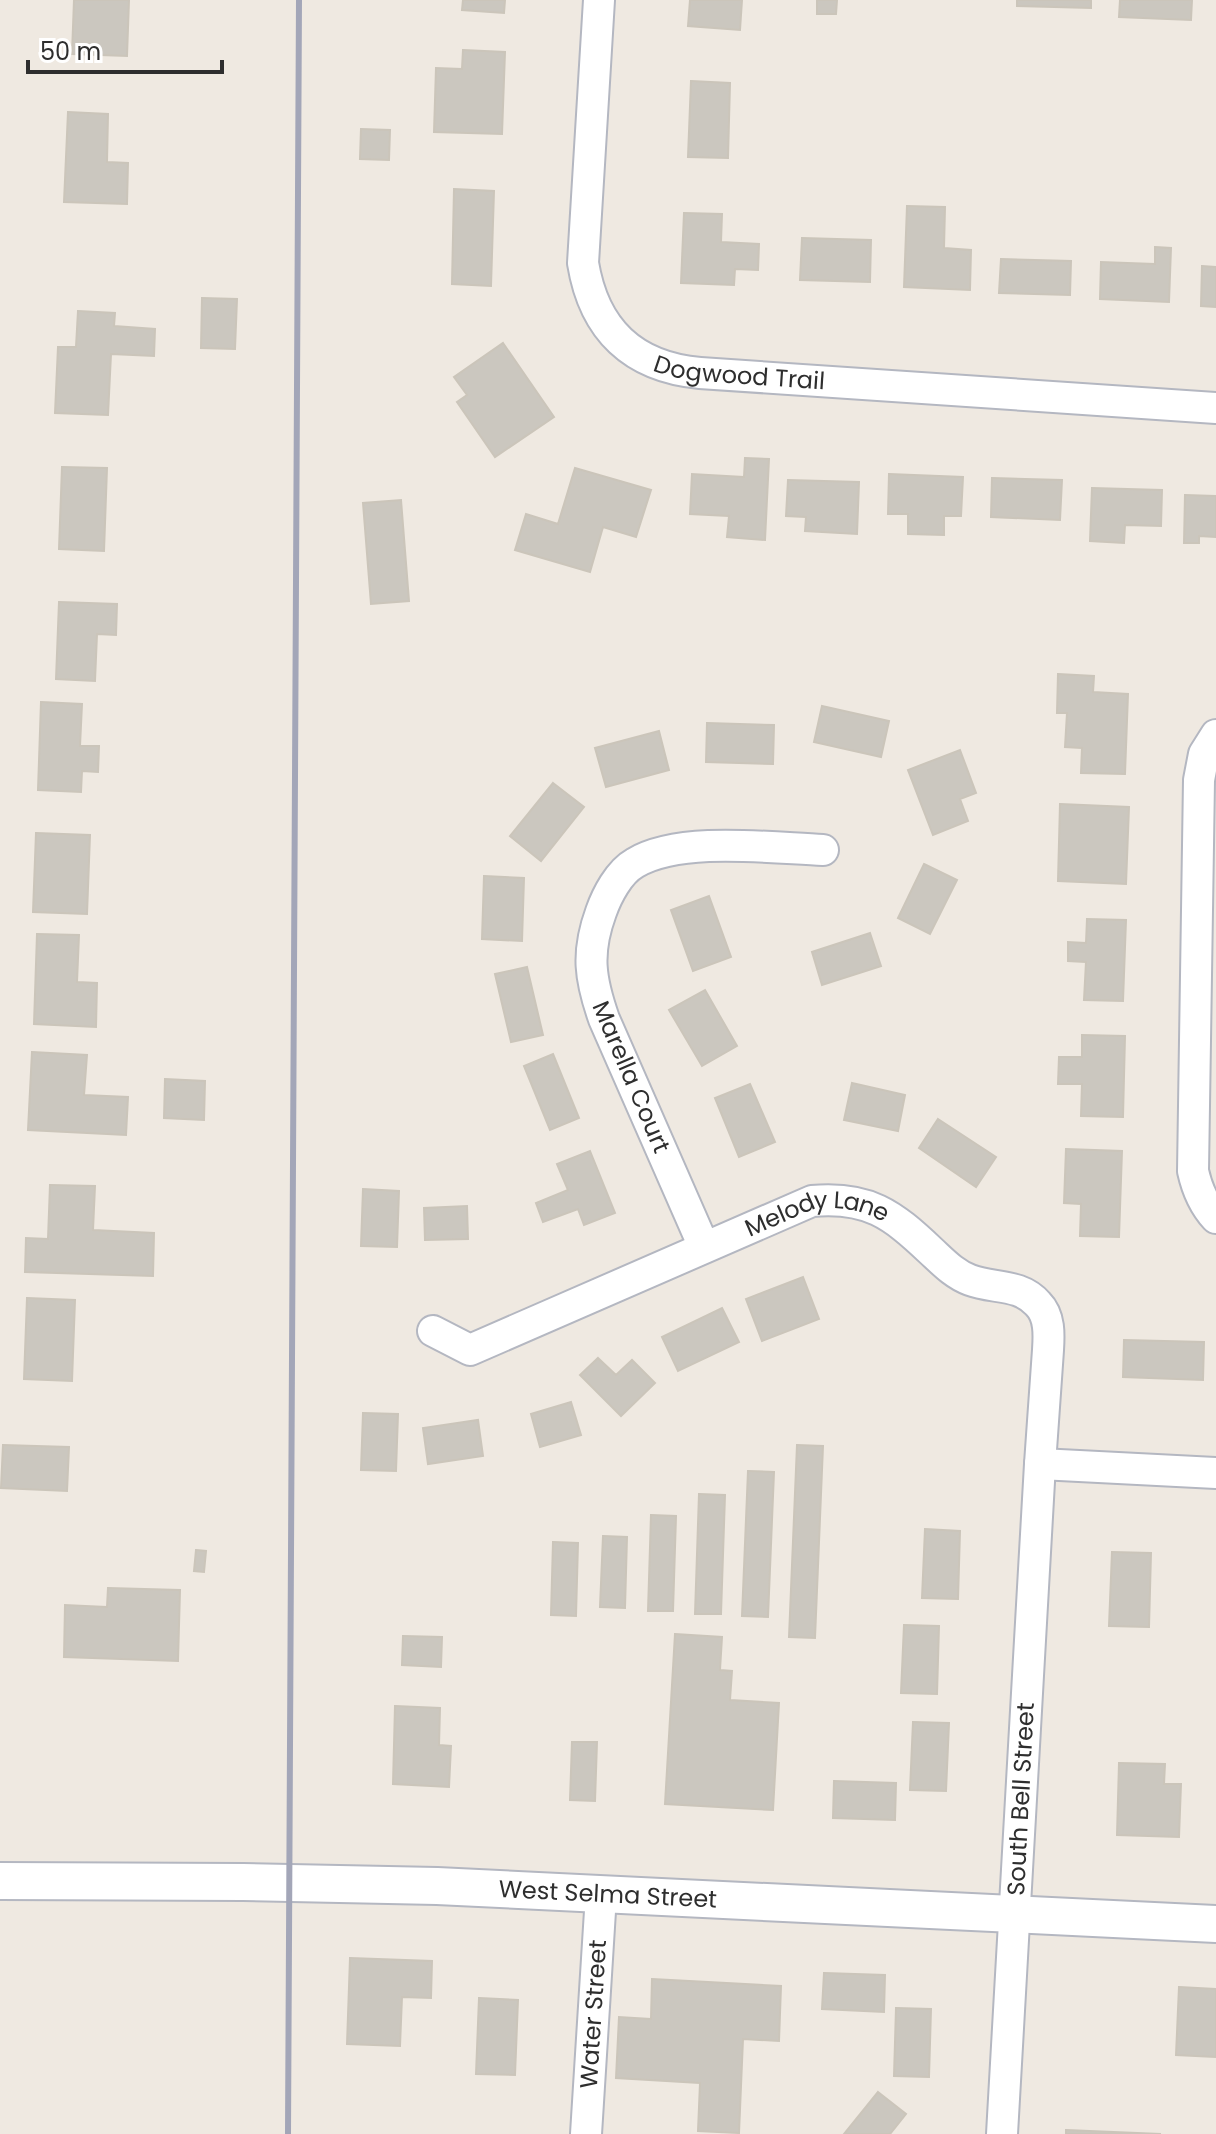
<svg xmlns="http://www.w3.org/2000/svg" width="1216" height="2134" font-family="Poppins,sans-serif">
  <rect width="100%" height="100%" fill="#efe9e1"/>
  <path fill="#cbc7bf" stroke="#cbc5ba" stroke-width="2" d="M74 0H129L127 56 72 54Z
    M463 0H505L504 13 462 10Z
    M690 0H742L740 30 688 26Z
    M817 0H837L836 14H817Z
    M1017 0H1091V8L1017 6Z
    M1120 0H1192L1191 20 1119 17Z
    M463 50 505 52 502 134 434 132 436 68 462 69Z
    M691 81 730 83 728 158 688 157Z
    M68 112 108 114 107 162 128 163 127 204 64 202Z
    M361 129 390 130 389 160 360 159Z
    M454 189 494 191 491 286 452 284Z
    M907 206 945 207 944 248 971 250 970 290 904 287Z
    M684 213 722 214 721 242 759 244 758 270 735 269 734 285 681 283Z
    M802 238 871 240 870 282 800 280Z
    M1155 247 1171 248 1169 302 1100 299 1101 262 1155 264Z
    M1001 259 1071 261 1070 295 999 293Z
    M1202 266 1216 267V307L1201 306Z
    M202 298 237 299 235 349 201 348Z
    M78 311 115 313 114 326 155 329 154 356 111 354 108 415 55 413 58 347H76Z
    M503 343 554 417 495 457 457 402 467 395 454 377Z
    M745 458 769 459 765 540 727 537 729 516 690 514 692 474 744 477Z
    M62 467 107 468 104 551 59 549Z
    M575 468 651 490 636 537 603 527 590 572 515 550 526 514 558 524Z
    M889 474 963 477 961 516H944V535L908 534V514H888Z
    M992 478 1062 480 1060 520 991 517Z
    M788 480 859 482 857 534 805 531 806 517 786 516Z
    M1092 488 1162 490 1161 526 1125 525 1124 543 1090 541Z
    M1185 495 1216 496V537L1199 536V543H1184Z
    M401 500 409 601 371 604 363 503Z
    M59 602 117 604 116 635 97 634 95 681 56 679Z
    M1058 674 1094 676 1093 692 1128 694 1125 774 1081 773 1082 748 1065 747 1067 713H1057Z
    M41 702 82 704 80 746H99L98 772 82 771 81 792 38 790Z
    M822 706 889 721 881 757 814 742Z
    M707 723 774 725 773 764 706 762Z
    M659 731 669 770 606 787 595 748Z
    M960 750 976 793 960 799 968 821 933 835 908 770Z
    M553 783 584 807 541 861 510 836Z
    M1060 804 1129 807 1126 884 1058 881Z
    M36 833 90 835 87 914 33 912Z
    M924 864 957 880 930 934 898 918Z
    M484 876 524 878 522 941 482 939Z
    M709 896 731 957 693 971 671 910Z
    M1087 919 1126 920 1123 1001 1084 1000 1086 962 1068 961V942L1086 943Z
    M870 933 881 966 822 985 812 952Z
    M37 934 79 935 77 982 97 983 96 1027 34 1024Z
    M527 967 543 1035 511 1042 495 974Z
    M705 990 737 1046 702 1066 669 1010Z
    M1082 1035 1125 1036 1123 1117 1081 1116 1082 1084H1058L1059 1057H1082Z
    M32 1052 87 1055 84 1095 128 1097 126 1135 28 1130Z
    M553 1054 579 1118 550 1130 524 1066Z
    M165 1079 205 1081 204 1120 164 1118Z
    M852 1083 905 1095 898 1131 844 1120Z
    M750 1084 775 1142 739 1157 715 1098Z
    M938 1119 996 1157 976 1187 919 1148Z
    M1066 1149 1122 1151 1119 1237 1080 1236 1081 1204 1064 1203Z
    M590 1151 615 1213 584 1225 578 1209 543 1222 536 1203 568 1190 557 1164Z
    M50 1185 95 1186 93 1230 154 1233 153 1276 25 1272 26 1238 48 1239Z
    M363 1189 399 1191 397 1247 361 1246Z
    M467 1206 468 1239 425 1240 424 1208Z
    M803 1277 819 1319 762 1341 746 1299Z
    M27 1298 75 1300 72 1381 24 1379Z
    M722 1308 739 1342 678 1371 662 1337Z
    M1124 1340 1204 1342 1203 1380 1123 1377Z
    M598 1358 616 1375 632 1360 655 1383 621 1416 580 1375Z
    M571 1402 581 1435 540 1447 531 1414Z
    M363 1413 398 1414 396 1471 361 1470Z
    M478 1420 483 1456 428 1464 423 1428Z
    M3 1445 69 1447 67 1491 1 1488Z
    M797 1445 823 1446 815 1638 789 1637Z
    M748 1471 774 1472 768 1617 742 1616Z
    M699 1494 725 1495 721 1614H695Z
    M651 1515 676 1516 673 1611H648Z
    M925 1529 960 1531 958 1599 922 1598Z
    M603 1536 627 1537 625 1608 600 1607Z
    M553 1542 578 1543 576 1616 551 1615Z
    M196 1550 206 1551 204 1572 194 1571Z
    M1112 1552 1151 1553 1149 1627 1109 1626Z
    M108 1588 180 1590 178 1661 64 1657 65 1605 107 1607Z
    M904 1625 939 1626 937 1694 901 1693Z
    M675 1634 722 1637 720 1670 732 1671 730 1700 779 1703 773 1810 665 1804Z
    M403 1636 442 1637 441 1667 402 1665Z
    M395 1706 440 1708 439 1745 451 1746 449 1787 393 1784Z
    M913 1722 949 1723 946 1791 910 1790Z
    M572 1742H597L595 1801 570 1800Z
    M1119 1763 1165 1764 1164 1784H1181L1179 1837 1117 1835Z
    M834 1781 896 1783 895 1820 833 1818Z
    M350 1958 432 1961 431 1998 402 1997 400 2046 347 2044Z
    M824 1973 885 1975 884 2012 822 2009Z
    M652 1979 781 1986 779 2041 743 2039 739 2133 698 2131 700 2083 616 2078 619 2017 651 2019Z
    M1179 1987 1216 1989V2057L1176 2055Z
    M479 1998 518 2000 515 2075 476 2074Z
    M896 2008 931 2009 929 2077 894 2076Z
    M878 2092 906 2114 890 2134H844Z
    M1066 2130 1161 2134H1066Z"/>
  <g fill="none" stroke-linecap="round" stroke-linejoin="round">
    <g stroke="#b4b7c1" stroke-width="34">
      <g id="minor">
        <path id="s1" d="M599 0 583 263C594 330 633 367 700 373L1216 408"/>
        <path d="M1216 735 1204 754 1199 780 1193 1171C1197 1189 1203 1204 1216 1218"/>
        <path d="M704 1247 604 1019C590 979 586 953 601 912 607 895 619 872 635 863 680 836 771 848 823 850"/>
        <path id="s2" d="M433 1331 470 1350 812 1201C868 1196 892 1214 931 1251 943 1262 954 1274 970 1280 993 1289 1020 1283 1038 1304 1050 1316 1049 1335 1048 1350L1040 1464 1002 2134"/>
        <path d="M1040 1464 1216 1473"/>
        <path id="s3" d="M586 2134 601 1895"/>
      </g>
    </g>
    <g stroke="#b4b7c1" stroke-width="40">
      <g id="tertiary">
        <path id="s4" d="M0 1881 243 1882 437 1886 1216 1924"/>
      </g>
    </g>
    <use href="#minor" stroke="#fff" stroke-width="30"/>
    <use href="#tertiary" stroke="#fff" stroke-width="36"/>
    <path stroke="#a3a6b8" stroke-width="6" d="M288 2134 299 0"/>
  </g>
  <g text-anchor="middle" stroke-width="6" stroke-linejoin="round" paint-order="stroke">
    <g font-size="24" fill="#2e2e2e" stroke="#fff">
      <text dy="8" stroke="none"><textPath href="#s1" startOffset="478">Dogwood Trail</textPath></text>
      <text transform="translate(631 1077) rotate(67)" y="8">Marella Court</text>
      <text dy="8" stroke="none"><textPath href="#s2" startOffset="418">Melody Lane</textPath></text>
      <text transform="translate(1021 1799) rotate(-87)" y="8">South Bell Street</text>
      <text dy="8" stroke="none"><textPath href="#s4" startOffset="608">West Selma Street</textPath></text>
      <text dy="8" stroke="none"><textPath href="#s3" startOffset="120">Water Street</textPath></text>
    </g>
  </g>
  <path d="M28 60v12h194v-12" fill="none" stroke="#2e2e2e" stroke-width="4"/>
  <text x="40" y="60" font-size="24" fill="#2e2e2e" stroke="#ffffff" stroke-width="6" paint-order="stroke">50 m</text>
</svg>
